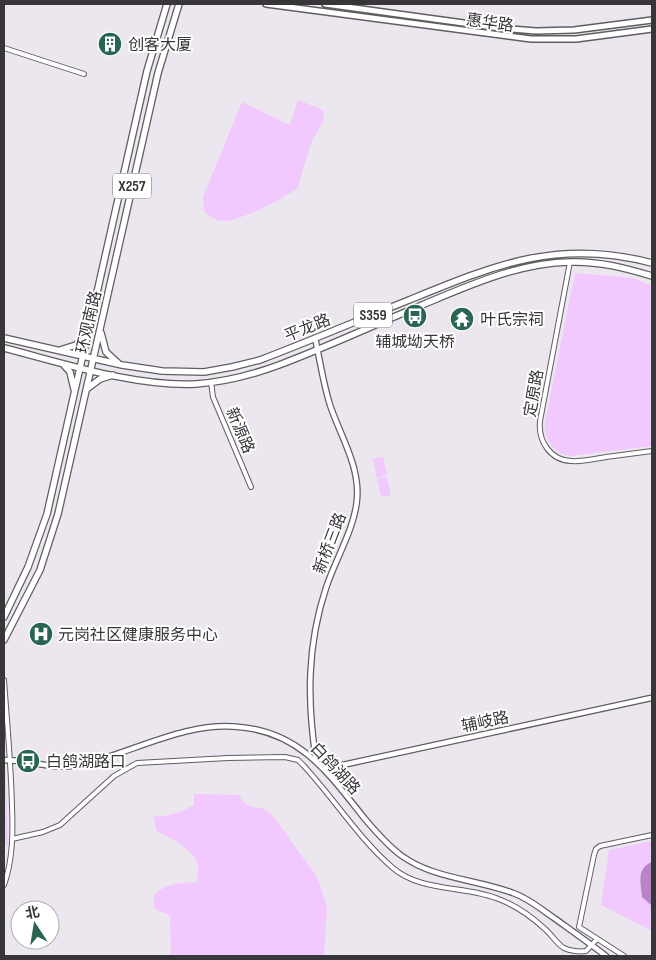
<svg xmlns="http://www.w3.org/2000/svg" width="656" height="960" font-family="'Sofia Sans Condensed','Noto Sans SC',sans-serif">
  <rect width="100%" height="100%" fill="#ece6ee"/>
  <path fill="#f1c9ff" d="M298 100 323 110 324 119 311 143 297 189C283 198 232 227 217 220 212 218 208 214 204 211L203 197 242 102 285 123 290 124Z
    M575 273 633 278 652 286V446L571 456C554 454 543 439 545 422Z
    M383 457 387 475 377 478 373 459Z
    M387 477 391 495 381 497 377 479Z
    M4 764 5 765 8 845H4Z
    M194 794 239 795C247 812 257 804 267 811 270 812 271 814 273 816L317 877 327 906 324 956H171L170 917 167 914 154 909V895C166 883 181 883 197 882 197 877 199 870 198 865 193 848 171 839 157 831L153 816C166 818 183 811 194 805Z
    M652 841V931L601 905 609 850Z"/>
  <path fill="#b684c7" d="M652 862V906L642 897C641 883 636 868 652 862Z"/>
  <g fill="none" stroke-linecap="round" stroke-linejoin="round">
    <g stroke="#625c63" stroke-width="6">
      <path id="minor" d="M4 48 84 74
        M570 262 540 421C538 441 550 460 571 461 583 462 595 459 606 457 621 455 637 453 652 451
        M211 382 213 397 251 487
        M4 680C7 722 11 764 12 806 13 832 13 860 4 885
        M12 839 43 832 60 825 114 776 137 763 228 758 285 757 298 760 303 765C333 797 359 839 393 868 422 893 467 885 501 900 516 906 533 918 545 929 552 935 557 944 564 948 570 951 580 952 586 951L597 939
        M624 956 579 927 594 855 596 849 600 846 652 835"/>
    </g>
    <g stroke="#625c63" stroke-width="7">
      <path id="tertiary" d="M315 338C320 360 323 383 330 405 340 435 360 466 357 499 355 528 335 560 326 588 307 645 307 701 316 760
        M4 760C29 760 53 770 79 765 131 754 184 721 239 727 301 732 329 774 365 819 376 832 388 846 402 856 434 879 476 879 513 893 528 898 541 909 554 918 572 931 589 943 606 956
        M324 769 651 698"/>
    </g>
    <g stroke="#625c63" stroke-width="8">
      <path id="secondary" d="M266 4 531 39H576L652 29
        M325 4 500 28 536 31 574 30 652 20"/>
    </g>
    <g stroke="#625c63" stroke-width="8">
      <path id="primary" d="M101 333 106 352 118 363
        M4 338 122 365 162 371 204 372 232 367 260 360C310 341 359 320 409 300 495 265 558 238 652 263
        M4 348C63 363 135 387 196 384 225 382 252 375 279 365 327 347 374 325 422 305 470 285 518 263 570 262 599 261 625 268 652 276
        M60 350 76 345 87 333
        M63 364 70 372 74 389
        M88 388 100 379 113 375
        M4 617 28 567 47 514 147 71 167 4
        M4 640 40 570 58 514 158 73 179 4"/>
    </g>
    <use href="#minor" stroke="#fff" stroke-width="4"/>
    <use href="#tertiary" stroke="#fff" stroke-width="4.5"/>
    <use href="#secondary" stroke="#fff" stroke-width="5"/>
    <use href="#primary" stroke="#fff" stroke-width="5.5"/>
  </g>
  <defs>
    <g id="building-disc" transform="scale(1.25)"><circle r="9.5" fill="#286552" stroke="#fff"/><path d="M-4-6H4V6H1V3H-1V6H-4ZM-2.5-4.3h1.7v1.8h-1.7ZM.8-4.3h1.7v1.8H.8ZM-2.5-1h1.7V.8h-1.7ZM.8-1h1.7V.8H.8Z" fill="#fff"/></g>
    <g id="bus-disc" transform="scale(1.25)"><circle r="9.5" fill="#286552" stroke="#fff"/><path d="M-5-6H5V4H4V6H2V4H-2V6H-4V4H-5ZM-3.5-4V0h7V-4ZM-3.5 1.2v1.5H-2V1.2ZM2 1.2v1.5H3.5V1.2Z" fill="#fff"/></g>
    <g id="temple-disc" transform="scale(1.25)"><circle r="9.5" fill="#286552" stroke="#fff"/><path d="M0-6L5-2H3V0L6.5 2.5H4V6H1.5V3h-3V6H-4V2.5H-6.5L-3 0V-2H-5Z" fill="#fff"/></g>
    <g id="hospital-disc" transform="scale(1.25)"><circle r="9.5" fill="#286552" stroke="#fff"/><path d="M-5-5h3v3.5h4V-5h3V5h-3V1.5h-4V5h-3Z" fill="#fff"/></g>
  </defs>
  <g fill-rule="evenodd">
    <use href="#building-disc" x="110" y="44"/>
    <use href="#bus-disc" x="415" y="316"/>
    <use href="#temple-disc" x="462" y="319"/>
    <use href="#hospital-disc" x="41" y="634"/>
    <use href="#bus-disc" x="28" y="761"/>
  </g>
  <g text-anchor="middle" stroke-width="4" stroke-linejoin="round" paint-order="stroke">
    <g fill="#fff" stroke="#747275" stroke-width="1">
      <rect x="113" y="173.5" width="38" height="25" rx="4"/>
      <rect x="354" y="302.5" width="38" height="25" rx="4"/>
    </g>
    <g font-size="15" font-weight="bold" fill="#39363a">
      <text x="132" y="191">X257</text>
      <text x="373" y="320">S359</text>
    </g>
    <g font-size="16" fill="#39363a" stroke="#fff">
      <text transform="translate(490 22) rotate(8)" y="6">惠华路</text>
      <text transform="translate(88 322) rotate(-77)" y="6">环观南路</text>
      <text transform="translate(307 327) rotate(-22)" y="6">平龙路</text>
      <text transform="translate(533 393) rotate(-80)" y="6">定原路</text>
      <text transform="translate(241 430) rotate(67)" y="6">新源路</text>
      <text transform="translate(329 543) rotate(-69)" y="6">新桥三路</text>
      <text transform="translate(485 721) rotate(-12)" y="6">辅岐路</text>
      <text transform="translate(336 768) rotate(47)" y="6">白鸽湖路</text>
    </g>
    <g font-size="16" fill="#39363a" stroke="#fff" text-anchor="start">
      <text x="128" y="50">创客大厦</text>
      <text x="480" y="325">叶氏宗祠</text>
      <text x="415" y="347" text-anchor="middle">辅城坳天桥</text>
      <text x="58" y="640">元岗社区健康服务中心</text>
      <text x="46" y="767">白鸽湖路口</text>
    </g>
  </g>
  <rect width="656" height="960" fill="none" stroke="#39363a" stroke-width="10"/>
  <g transform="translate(35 925) rotate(348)"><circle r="24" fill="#ffffff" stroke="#b0afb0"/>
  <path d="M0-4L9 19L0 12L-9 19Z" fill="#286552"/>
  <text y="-8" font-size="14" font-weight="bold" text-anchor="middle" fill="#39363a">北</text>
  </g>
</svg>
